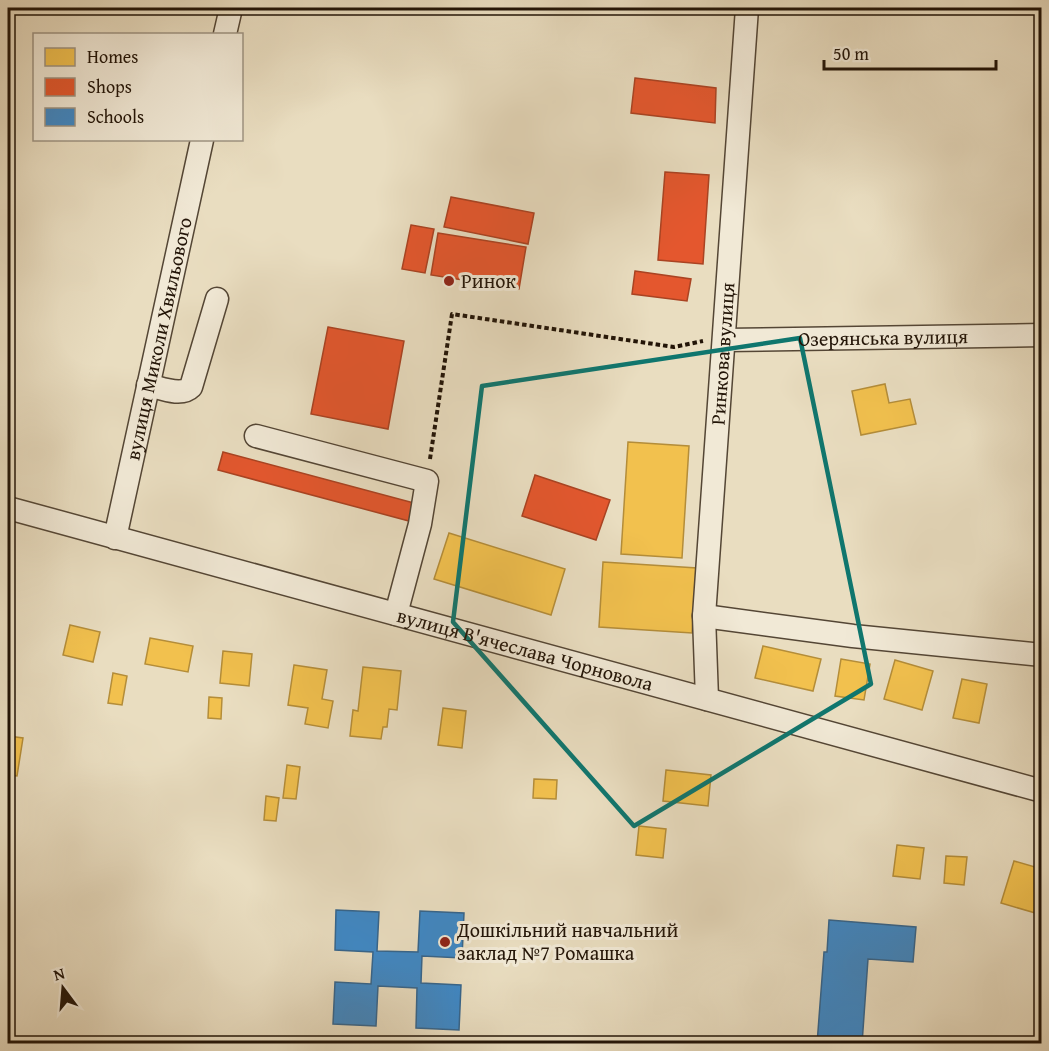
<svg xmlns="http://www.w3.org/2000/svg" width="1049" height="1051" font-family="'Gentium Book Plus',serif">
  <rect width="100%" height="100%" fill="#e9ddc0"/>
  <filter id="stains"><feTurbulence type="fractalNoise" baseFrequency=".00333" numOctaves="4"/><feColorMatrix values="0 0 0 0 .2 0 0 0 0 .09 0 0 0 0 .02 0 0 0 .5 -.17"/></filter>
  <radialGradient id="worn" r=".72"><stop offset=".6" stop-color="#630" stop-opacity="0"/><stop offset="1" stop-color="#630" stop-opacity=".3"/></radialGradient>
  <path fill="#f2c14e" stroke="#b48d39" stroke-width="1.5" d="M885 384 889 403 910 399 916 424 861 435 852 391Z
    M628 442 689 446 682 558 621 554Z
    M449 533 565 569 551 615 434 579Z
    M603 562 697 568 692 633 599 627Z
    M70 625 100 632 93 662 63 655Z
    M150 638 193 646 188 672 145 664Z
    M763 646 821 659 813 691 755 678Z
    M223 651 252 654 249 686 220 683Z
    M841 659 870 664 864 700 835 696Z
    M895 660 933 671 922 710 884 699Z
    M294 665 327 670 322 699 333 701 328 728 305 724 308 708 288 705Z
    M363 667 401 671 397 710 389 709 387 727H383L381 739 350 736 353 710 358 711Z
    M113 673 127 676 122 705 108 703Z
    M962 679 987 684 979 723 953 718Z
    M209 697 222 698 221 719 208 718Z
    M443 708 466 711 462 748 438 745Z
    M8 736 23 738 17 776 8 775Z
    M287 765 300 767 296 799 283 798Z
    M666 770 711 775 708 806 663 801Z
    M534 779 557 780 556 799 533 798Z
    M266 796 279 798 276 821 264 820Z
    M639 826 666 829 663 858 636 855Z
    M897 845 924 848 920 879 893 876Z
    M946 856 967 857 964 885 944 883Z
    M1014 861 1042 869V915L1001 903Z"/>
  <path fill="#e4572e" stroke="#aa4322" stroke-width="1.5" d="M635 78 716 88 715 123 631 113Z
    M665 172 709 175 703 264 658 260Z
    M451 197 534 213 528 244 444 227Z
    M411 225 434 229 425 273 402 269Z
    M438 233 526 247 519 289 431 275Z
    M635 271 691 279 687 301 632 294Z
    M328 327 404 341 388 429 311 414Z
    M223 452 414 503 409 521 218 470Z
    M535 475 610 500 596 540 522 516Z"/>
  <path fill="#3f88c5" stroke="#36658c" stroke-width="1.5" d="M336 910 379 912 377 951 418 952 420 911 464 913 462 958 422 956 421 983 461 985 459 1030 416 1028 417 988 378 986 376 1026 333 1024 335 982 371 984 373 952 335 950Z
    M829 920 916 927 913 962 868 959 862 1044H817L824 952H827Z"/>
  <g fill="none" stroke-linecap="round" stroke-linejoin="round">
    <g stroke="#544635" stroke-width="25">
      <g id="minor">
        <path d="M225 34 231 8"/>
        <path id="s1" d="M725 340 1042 335"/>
        <path d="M148 385C161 388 181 397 191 387L217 299"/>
        <path d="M256 436 427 481 420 524 396 614"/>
        <path id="s2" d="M8 508 1042 791"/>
        <path id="s3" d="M115 538 202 140"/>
        <path d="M704 616 853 636 1042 655"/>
        <path id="s4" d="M707 699 704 616 747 8"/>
      </g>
    </g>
    <path stroke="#221407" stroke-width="4" stroke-dasharray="4.5 3" stroke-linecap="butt" d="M430 459 452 314 674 347 703 341"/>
    <use href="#minor" stroke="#f1e9d6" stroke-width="22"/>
  </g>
  <path fill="none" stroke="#0f766e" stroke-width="4.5" stroke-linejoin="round" d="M800 338 871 684 634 826 453 622 482 386Z"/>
  <g fill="#8f2418" stroke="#f1e9d6" stroke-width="2">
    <circle cx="449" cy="281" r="6"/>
    <circle cx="445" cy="942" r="6"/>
  </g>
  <g text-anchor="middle" stroke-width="6" stroke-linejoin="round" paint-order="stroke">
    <g font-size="20" fill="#221407" stroke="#f1e9d6" text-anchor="start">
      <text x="461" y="288">Ринок</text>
      <text x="457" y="937">Дошкільний навчальний<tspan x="457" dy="23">заклад №7 Ромашка</tspan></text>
    </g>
    <g font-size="20" fill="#221407" stroke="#f1e9d6">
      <text dy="7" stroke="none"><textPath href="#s1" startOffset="158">Озерянська вулиця</textPath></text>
      <text dy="7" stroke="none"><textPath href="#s3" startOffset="204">вулиця Миколи Хвильового</textPath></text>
      <text dy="7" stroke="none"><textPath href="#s4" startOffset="346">Ринкова вулиця</textPath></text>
      <text dy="7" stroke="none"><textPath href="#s2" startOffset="536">вулиця В'ячеслава Чорновола</textPath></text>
    </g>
  </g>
  <rect width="1049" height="1051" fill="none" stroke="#e9ddc0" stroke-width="30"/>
  <rect x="9" y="9" width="1031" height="1033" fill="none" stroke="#221407" stroke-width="3"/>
  <rect x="15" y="15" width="1019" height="1021" fill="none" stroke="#221407" stroke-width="1.5"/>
  <rect x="33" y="33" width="210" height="108" fill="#f1e9d6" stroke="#9e9483" stroke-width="1.5"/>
  <rect x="45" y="48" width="30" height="18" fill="#f2c14e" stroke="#9e9483" stroke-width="1.5"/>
  <text x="87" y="63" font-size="18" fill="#221407">Homes</text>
  <rect x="45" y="78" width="30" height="18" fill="#e4572e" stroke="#9e9483" stroke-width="1.5"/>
  <text x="87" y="93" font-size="18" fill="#221407">Shops</text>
  <rect x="45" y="108" width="30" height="18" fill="#3f88c5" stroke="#9e9483" stroke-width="1.5"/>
  <text x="87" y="123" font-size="18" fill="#221407">Schools</text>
  <g transform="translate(63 988) rotate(344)" stroke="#f1e9d6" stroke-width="4.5" paint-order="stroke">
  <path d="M0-4.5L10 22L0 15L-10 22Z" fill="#221407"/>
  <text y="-9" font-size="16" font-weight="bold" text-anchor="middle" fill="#221407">N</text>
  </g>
  <path d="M824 60v9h172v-9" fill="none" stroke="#221407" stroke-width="3"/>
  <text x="833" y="60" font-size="18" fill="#221407" stroke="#f1e9d6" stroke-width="4.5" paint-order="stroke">50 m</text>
  <rect width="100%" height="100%" filter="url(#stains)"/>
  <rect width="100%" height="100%" fill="url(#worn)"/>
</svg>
